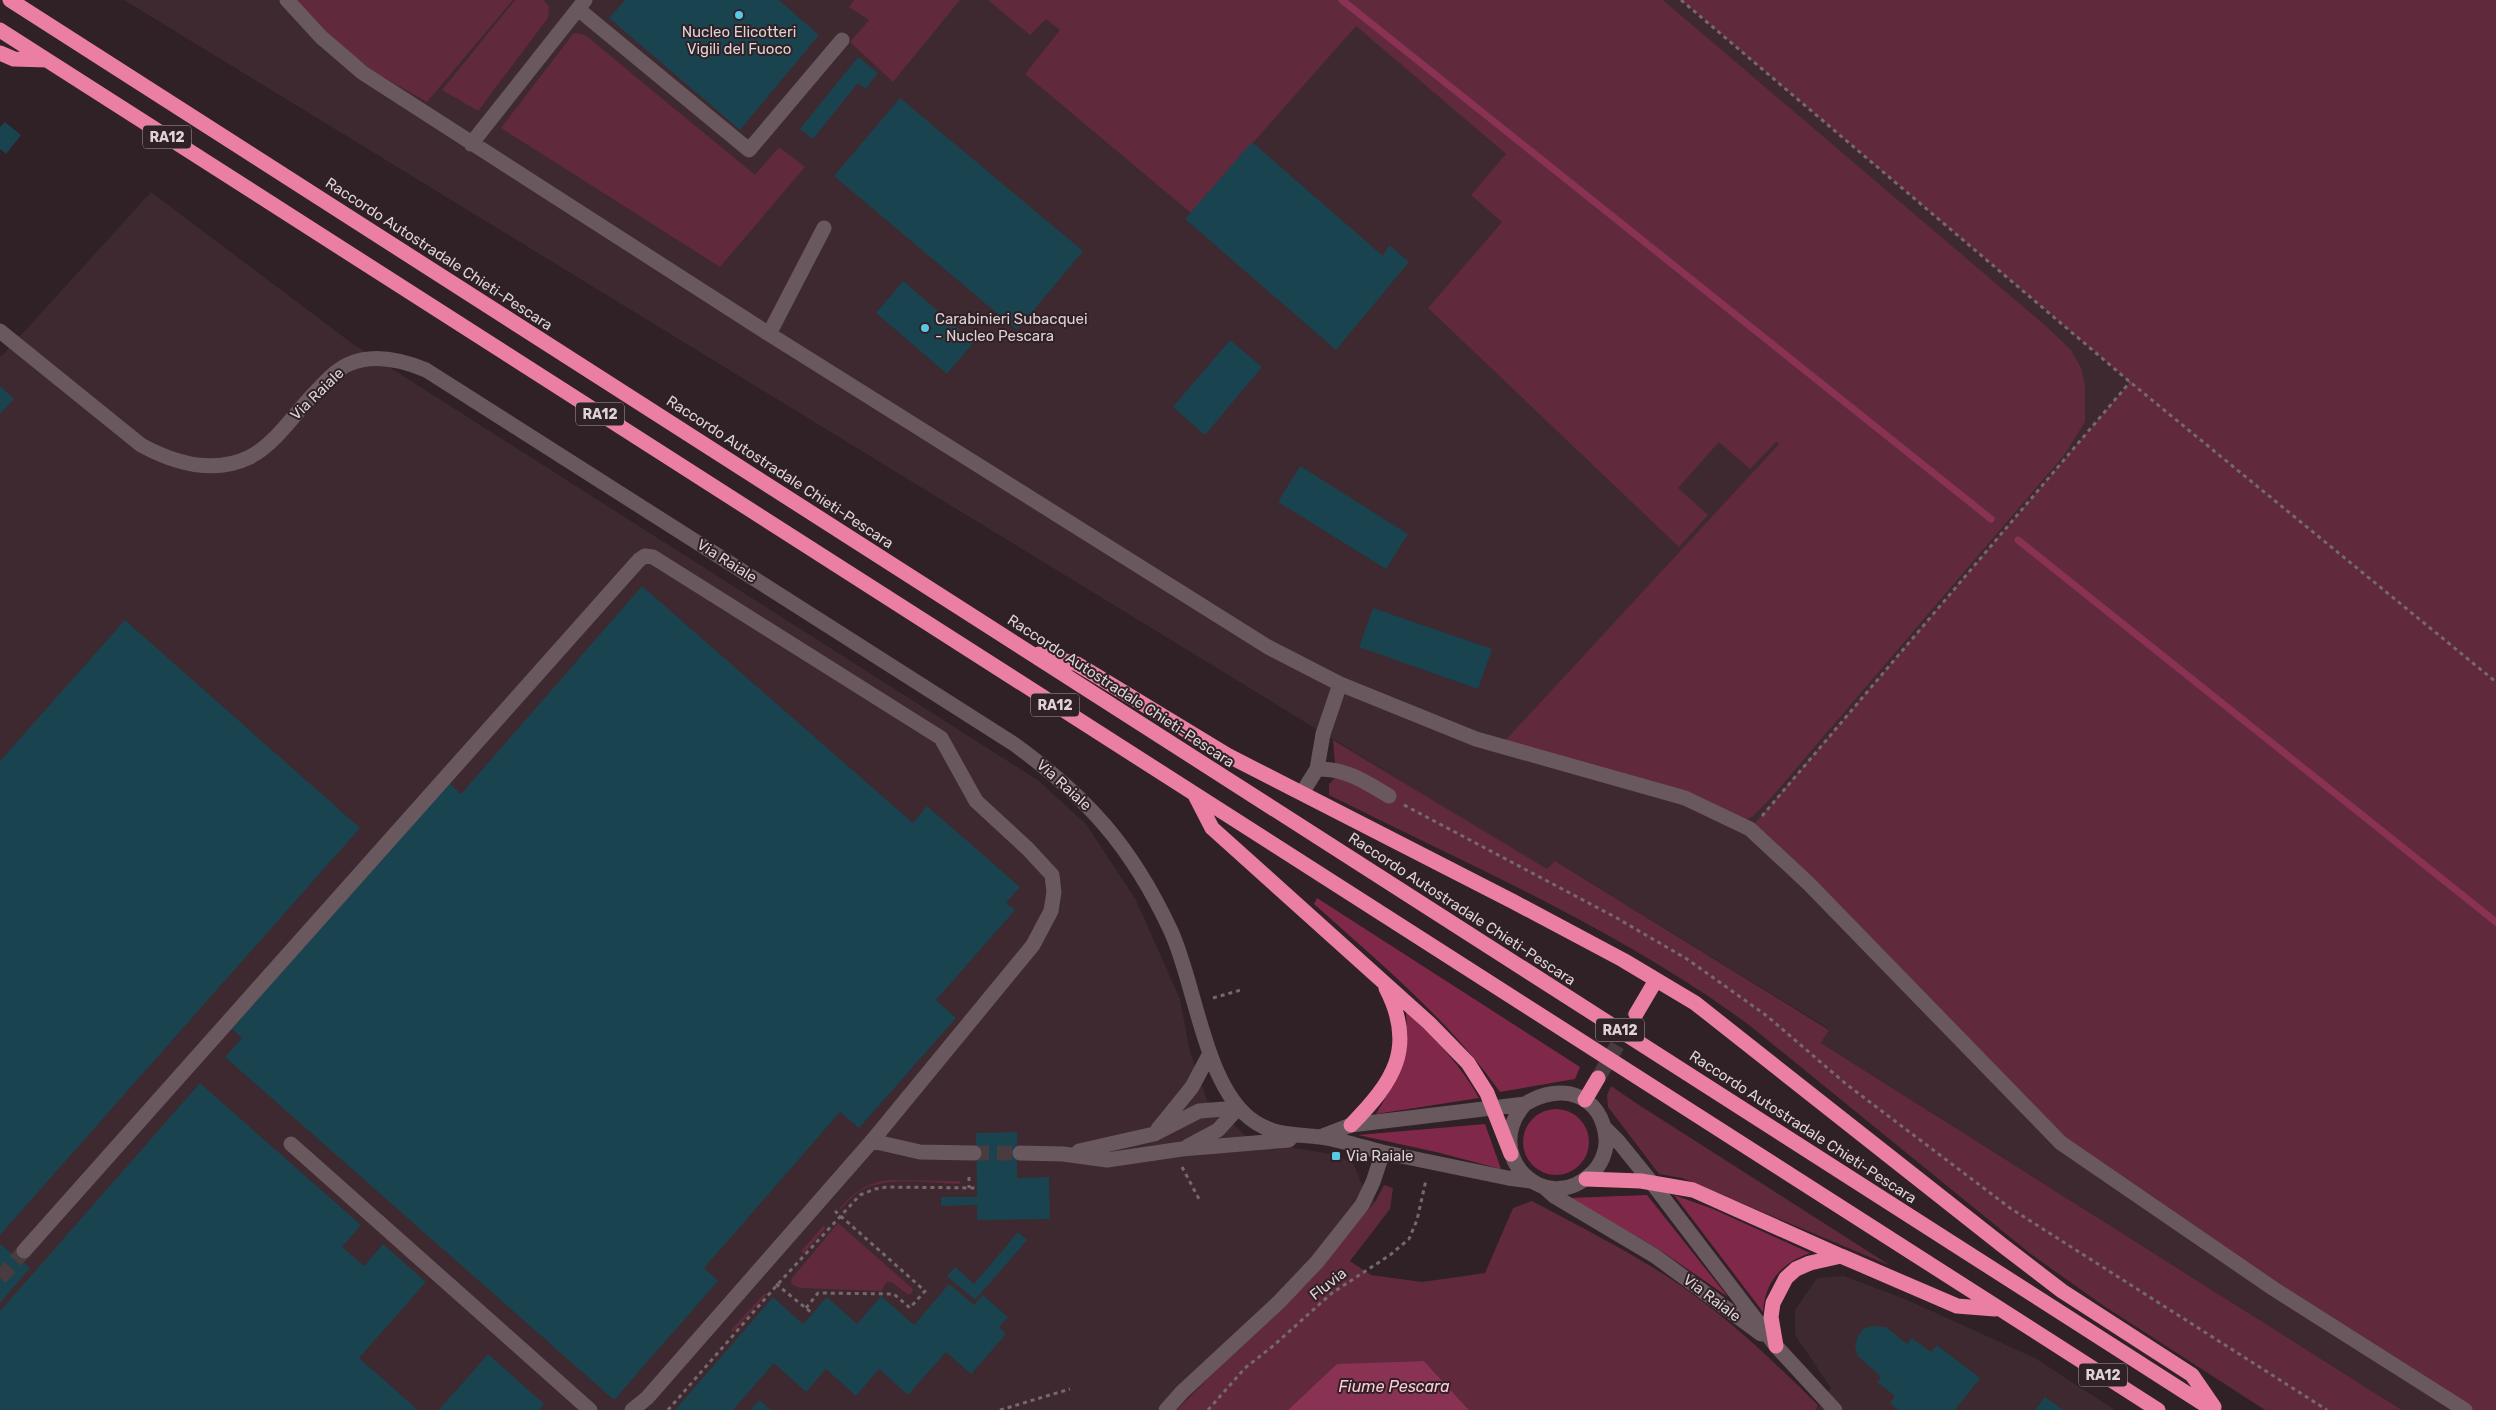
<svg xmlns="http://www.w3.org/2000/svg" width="2496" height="1410" font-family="Rubik,sans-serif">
  <rect width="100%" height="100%" fill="#2f2125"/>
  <path fill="#3d292f" d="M124 0H2496V1410H2402L1821 1043 1829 1029 1555 861 1547 870Z
    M151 192 353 344 1039 781 1086 824 1136 900 1180 999 1190 1052 1207 1100 1258 1147H1288L1332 1154 1353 1163 1363 1187 1375 1202 1286 1305 1250 1336 1177 1410H0V355L2 356Z
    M1844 1276 1905 1299 2035 1358 2115 1410H1816L1831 1388 1795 1335V1310L1817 1278Z"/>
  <path fill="#60293c" d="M293 0H513L427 102 374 72 321 29Z
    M515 0H543L549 6 548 18 478 111 442 90Z
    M854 0H960L893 82 850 42 869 20 849 7Z
    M988 0H1663L2047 327 2071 350 2081 368 2085 385V422L2065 454 1770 799 1752 817 1742 821 1502 744 1779 444 1776 442 1750 469 1719 442 1678 488 1708 515 1679 547 1428 308 1502 222 1471 195 1506 154 1356 26 1191 213 1025 74 1060 30 1046 19 1030 35Z
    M1681 0H2496V1410H2465L2061 1143 1750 829 2130 382Z
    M578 33 585 35 755 175 779 147 805 167 720 267 501 128 573 34Z
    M1333 740 1547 869 1555 861 1829 1030 1821 1043 2402 1410H2265L2104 1306 2032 1255 1749 1025C1620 930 1471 866 1329 795V784L1336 777Z
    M1611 1086 1639 1105 1891 1266 1682 1178 1659 1174 1608 1107 1607 1095Z
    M888 1180 960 1181V1184C932 1183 884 1176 860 1191 852 1196 846 1204 840 1210L839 1209C854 1192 866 1183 888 1180Z
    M1384 1185 1393 1188 1390 1209 1350 1261 1371 1275 1422 1282 1485 1273 1513 1208 1532 1201C1579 1226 1627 1250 1671 1279 1726 1315 1772 1360 1818 1405L1816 1410H1469L1424 1361 1337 1365 1288 1410H1177L1250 1336 1286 1305 1375 1202Z
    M838 1223 912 1288 913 1290 911 1294H907L893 1283 887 1282 881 1291 800 1288 791 1284 792 1278Z
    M823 1226 826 1228 803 1254 801 1251Z
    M765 1293 767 1294 733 1332 731 1330Z"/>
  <path fill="#7f284a" d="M1317 898 1580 1067 1575 1079 1500 1092C1449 1020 1380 963 1314 904Z
    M1406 1011C1435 1039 1460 1064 1479 1098L1376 1114C1396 1083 1409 1050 1406 1011Z
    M1523 1142a33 33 0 1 1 66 0a33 33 0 1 1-66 0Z
    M1485 1124 1501 1169 1436 1152 1358 1135Z
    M1647 1195 1728 1297 1657 1248 1569 1198Z
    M1674 1195 1713 1209 1810 1253C1782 1263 1765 1281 1763 1312Z"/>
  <path fill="#8a3253" d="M1424 1361 1469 1410H1288L1337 1364Z"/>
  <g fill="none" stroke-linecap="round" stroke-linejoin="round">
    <path stroke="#8a3253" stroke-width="7" d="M1342 0 1991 519
      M2018 540 2496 922"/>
  </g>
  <path fill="#19434e" d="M625 0H779L819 35 740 130 609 18Z
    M858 57 878 73 866 89 858 83 813 139 800 129Z
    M900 98 1083 251 1017 330 834 176Z
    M5 122 21 135 6 154 0 149V127Z
    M1252 142 1383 256 1389 245 1409 262 1336 350 1185 219Z
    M903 281 974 342 947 374 876 313Z
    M1230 340 1262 367 1205 435 1173 407Z
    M0 386 14 399 0 414Z
    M1300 466 1408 534 1386 569 1278 502Z
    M642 586 913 823 927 806 1020 887 1006 903 1015 910 936 1000 956 1018 859 1128 840 1112 704 1268 718 1281 614 1400 225 1057 242 1038 232 1029 448 782 461 794Z
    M1373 608 1492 649 1478 689 1359 647Z
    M125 620 360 828 0 1235V761Z
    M200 1083 361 1225 342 1247 364 1266 383 1244 426 1282 359 1358 418 1410H0V1311Z
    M1017 1132V1178L1049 1177 1050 1219 977 1220V1205L941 1206V1197H977L976 1133Z
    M1018 1232 1027 1240 975 1300 947 1276 955 1267 974 1284Z
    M0 1244 30 1268 0 1303Z
    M949 1284 974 1305 983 1295 1008 1317 999 1327 1006 1334 971 1374 946 1352 908 1395 879 1369 856 1396 826 1369 806 1392 774 1363 733 1410H675L773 1297 803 1324 827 1297 857 1324 881 1296 914 1325Z
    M1871 1326 1886 1327 1907 1344 1912 1338 1931 1352 1937 1345 1980 1378 1955 1410H1898L1890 1403 1895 1396 1877 1382 1881 1377 1858 1356 1855 1346 1858 1336 1863 1329Z
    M488 1354 544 1404 539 1410H439Z
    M2045 1397 2063 1410H2035Z
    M759 1400 771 1410H751Z"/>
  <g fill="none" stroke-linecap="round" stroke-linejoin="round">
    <path stroke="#493c40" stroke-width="15" stroke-dasharray="15 8" stroke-linecap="butt" d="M974 1153H1020
      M0 1278 24 1251"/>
    <path stroke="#493c40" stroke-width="15" stroke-dasharray="15 8" stroke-linecap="butt" d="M1598 1078 1636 1014"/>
    <path stroke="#75696c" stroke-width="3" stroke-dasharray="4 4" stroke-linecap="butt" d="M1681 0 2130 382 2496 682
      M1404 805 1615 917 1687 959 1767 1016 1846 1084 2010 1208 2327 1410
      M1762 816 2130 382
      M1213 998 1241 990
      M1182 1167 1199 1199
      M969 1177V1188
      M776 1284 812 1313
      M806 1308 818 1293 894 1294 910 1308 925 1291 835 1211
      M668 1410 777 1285 860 1195 875 1189 887 1187 977 1188
      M1000 1410 1070 1389
      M1208 1410 1245 1368 1273 1346 1332 1293 1390 1255 1409 1239 1417 1220 1426 1180"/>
    <path stroke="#69585d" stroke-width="15" d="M287 0 321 37 363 73 769 334 1268 647 1340 684 1476 739 1685 798 1750 829 1809 884 2061 1143 2274 1289 2465 1410
      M578 9 749 150 842 40
      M471 144 585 0
      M0 331 141 445C174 463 213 475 250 457 273 445 292 418 309 399 321 387 333 371 349 364 374 353 402 360 426 370L1014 744C1088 798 1131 846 1170 929 1196 983 1204 1089 1255 1122 1276 1136 1296 1134 1320 1137 1341 1140 1362 1147 1382 1152 1424 1161 1466 1169 1508 1178L1530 1181
      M769 334 824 228
      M1317 769 1323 734 1340 684
      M1302 793 1317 769C1345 768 1366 782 1389 796
      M1604 1127 1618 1141 1652 1183 1776 1346 1835 1410
      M1158 1129 1192 1087 1209 1055
      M1320 1137 1351 1125 1525 1104C1560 1082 1602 1093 1606 1139 1607 1151 1601 1165 1592 1173 1545 1219 1480 1154 1525 1104
      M872 1141 920 1152 974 1153
      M291 1144 590 1410
      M1188 1146 1218 1130 1238 1108
      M1079 1151 1154 1134 1199 1111 1238 1108
      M1020 1153 1063 1154 1107 1160 1182 1149 1289 1140
      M1545 1188 1554 1196 1655 1256 1761 1334
      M24 1251 639 560 645 556 653 557 941 738 976 801 1028 849 1052 875 1054 892 1051 911 1033 945 872 1141 647 1398 632 1410
      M1166 1410 1182 1392 1279 1302 1317 1262 1362 1205 1373 1182 1383 1152"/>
    <path stroke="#ea7fa3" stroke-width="15" d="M10 0 2213 1410
      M0 30 2158 1410
      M0 53 14 59 47 60
      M1039 654 1077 664 1227 755 1514 902 1623 960 1695 1003 2002 1245 2062 1291 2192 1375 2214 1407
      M1196 797 1212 828 1429 1023 1468 1063 1487 1093 1511 1154
      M1636 1014 1656 980
      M1585 1100 1598 1078
      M1351 1125C1393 1082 1417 1048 1386 988
      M1586 1179 1641 1181 1693 1190 1841 1256
      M1776 1346 1771 1317 1773 1303 1786 1278 1796 1269 1810 1263 1841 1256 1957 1306 1995 1309"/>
  </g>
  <g fill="#59c8e5" stroke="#2f2125" stroke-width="2">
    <circle cx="739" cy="15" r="5"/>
    <circle cx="925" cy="328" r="5"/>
    <rect x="1331" y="1151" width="10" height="10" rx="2.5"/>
  </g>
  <g text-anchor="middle" stroke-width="4" stroke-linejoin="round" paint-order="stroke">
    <g fill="#2f2125" stroke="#a99ea1" stroke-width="1">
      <rect x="143" y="125.5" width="48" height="23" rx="4"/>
      <rect x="576" y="402.5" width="48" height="23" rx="4"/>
      <rect x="1031" y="693.5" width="48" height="23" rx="4"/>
      <rect x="1596" y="1018.5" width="48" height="23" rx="4"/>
      <rect x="2079" y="1363.5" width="48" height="23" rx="4"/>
    </g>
    <g font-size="14" font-weight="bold" fill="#ddd3d6">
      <text x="167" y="142">RA12</text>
      <text x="600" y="419">RA12</text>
      <text x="1055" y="710">RA12</text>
      <text x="1620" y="1035">RA12</text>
      <text x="2103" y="1380">RA12</text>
    </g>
    <g font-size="15" fill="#ddd3d6" stroke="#2f2125" text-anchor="start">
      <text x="739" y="37" text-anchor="middle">Nucleo Elicotteri<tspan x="739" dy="17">Vigili del Fuoco</tspan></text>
      <text x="935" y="324">Carabinieri Subacquei<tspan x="935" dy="17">- Nucleo Pescara</tspan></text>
      <text x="1346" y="1161">Via Raiale</text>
    </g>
    <g font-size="15" fill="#ddd3d6" stroke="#2f2125">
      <text transform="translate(439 254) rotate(33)" y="5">Raccordo Autostradale Chieti-Pescara</text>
      <text transform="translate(317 394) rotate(-44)" y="5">Via Raiale</text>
      <text transform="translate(780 472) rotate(33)" y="5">Raccordo Autostradale Chieti-Pescara</text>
      <text transform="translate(727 561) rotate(32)" y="5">Via Raiale</text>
      <text transform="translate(1121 691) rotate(33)" y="5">Raccordo Autostradale Chieti-Pescara</text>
      <text transform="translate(1064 785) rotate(42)" y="5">Via Raiale</text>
      <text transform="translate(1462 909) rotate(33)" y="5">Raccordo Autostradale Chieti-Pescara</text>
      <text transform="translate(1803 1127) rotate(33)" y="5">Raccordo Autostradale Chieti-Pescara</text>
      <text transform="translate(1328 1284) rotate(-38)" y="5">Fluvia</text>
      <text transform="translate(1712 1298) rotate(37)" y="5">Via Raiale</text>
    </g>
    <g font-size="16" font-style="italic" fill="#fecad9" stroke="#2f2125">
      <text x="1394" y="1392">Fiume Pescara</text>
    </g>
  </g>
</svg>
